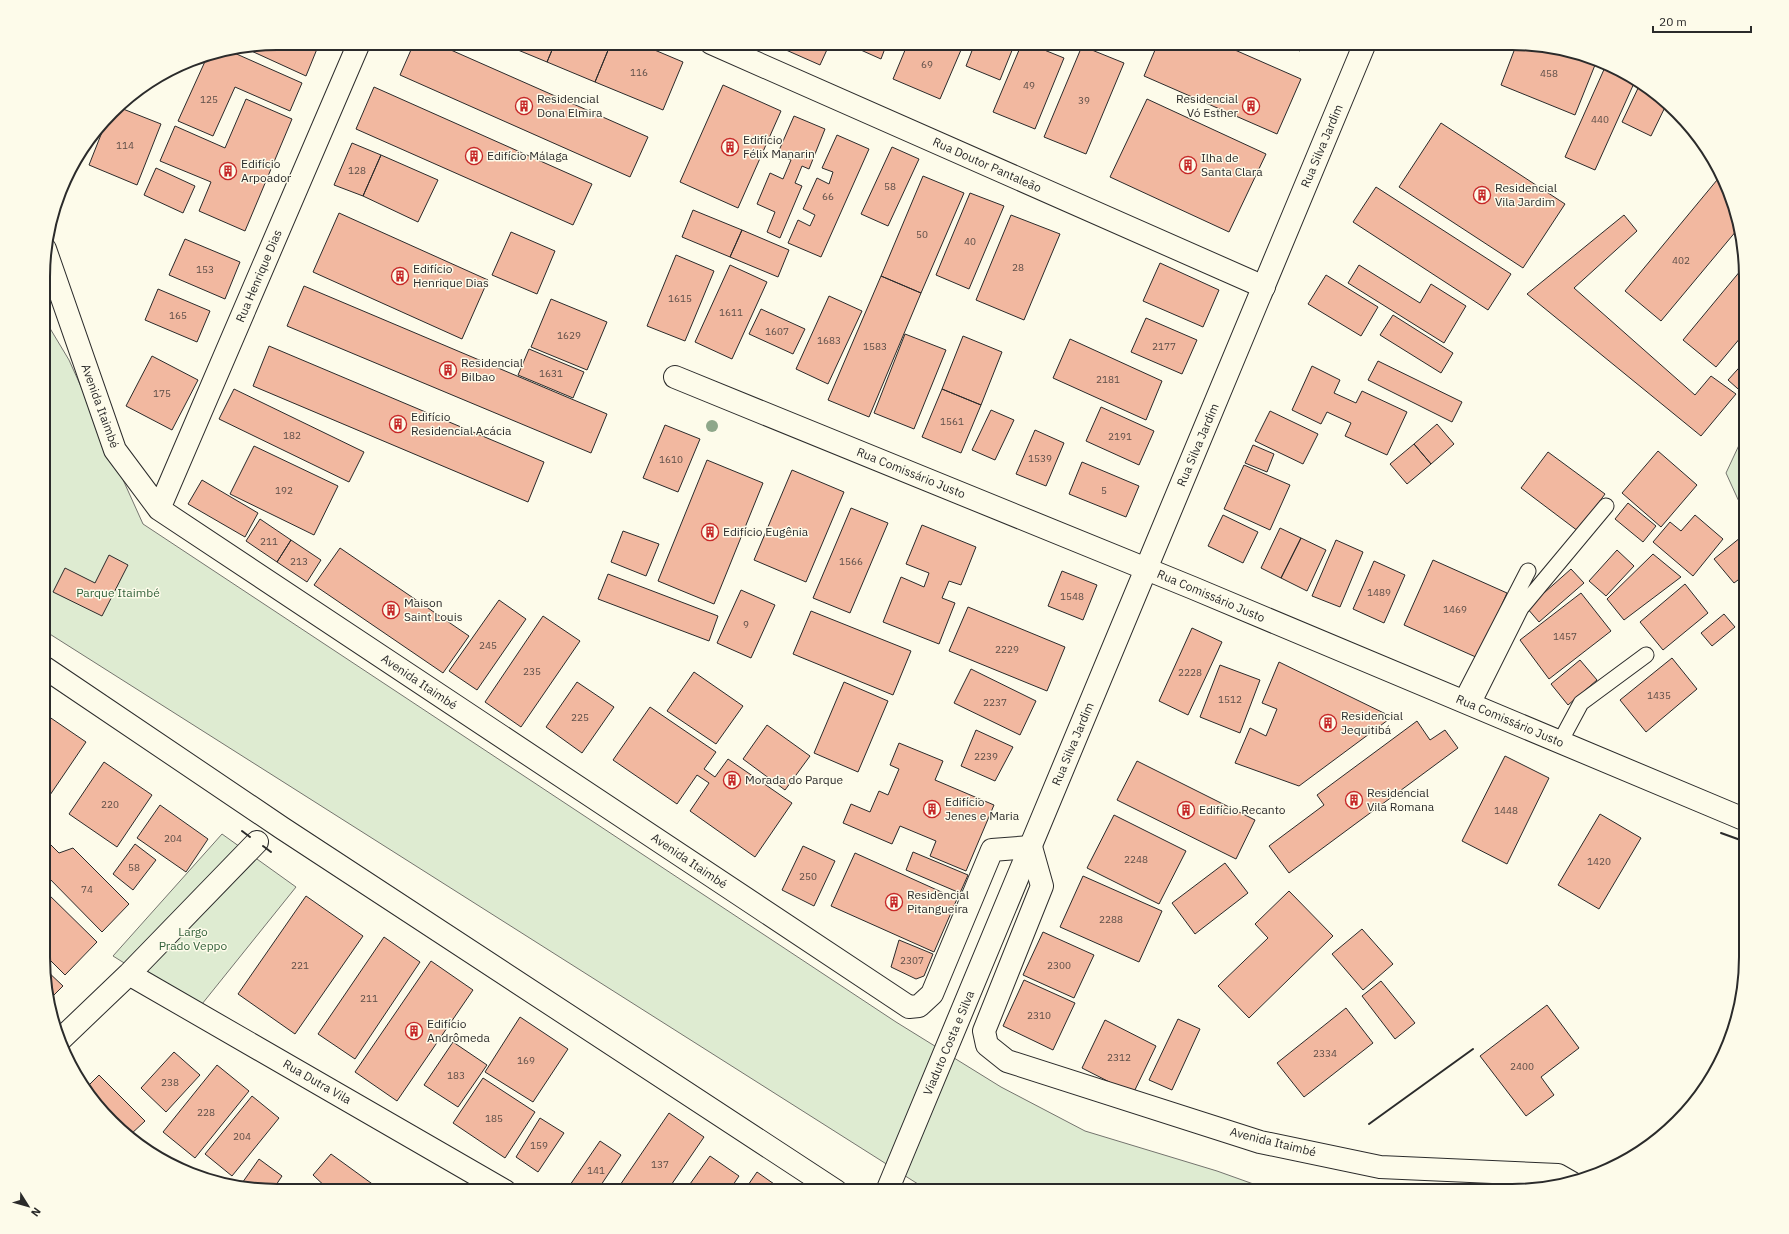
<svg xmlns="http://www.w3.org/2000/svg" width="1789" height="1234" font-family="'IBM Plex Sans',sans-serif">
  <rect width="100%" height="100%" fill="#fdfbea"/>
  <path fill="#deebd1" stroke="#74746e" d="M45 320 69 360 143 524 896 1022 1001 1087 1085 1131 1217 1171 1273 1191H929L45 631Z
    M1740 443H1746V503L1741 506 1726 473Z
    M222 834 296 887 198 1009 113 956Z"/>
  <path fill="#f2b8a0" stroke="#2b2b2b" d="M277 43H316L319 44 306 76 247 49Z
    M414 43H435L648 137 630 177 400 75Z
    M501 43H555L547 62Z
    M555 43H611L595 82 547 62Z
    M611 43H638L683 62 663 110 595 82Z
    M790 43H830L820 65 786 50Z
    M845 43H887L881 59Z
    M908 43H947L961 50 940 99 893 79Z
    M975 43H1015L1000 80 966 66Z
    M1022 43H1027L1064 58 1035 129 993 112Z
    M1158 43H1219L1301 79 1277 134 1144 76Z
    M1282 43H1303L1300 51Z
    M1517 43H1527L1588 55 1597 60 1575 115 1501 85Z
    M1082 46 1124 63 1086 154 1044 137Z
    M232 52 302 83 290 111 235 87 213 136 178 121 207 57Z
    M1606 65 1635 81 1595 170 1565 157Z
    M1640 84 1654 91 1667 103 1651 136 1622 122Z
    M723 85 781 111 738 208 680 182Z
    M374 87 592 184 573 225 356 129Z
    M246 99 292 119 245 231 199 211 211 182 160 161 175 126 225 148Z
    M1147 99 1266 154 1229 232 1110 177Z
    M118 107 161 124 137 185 89 165 106 122Z
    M794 116 825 129 809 169 802 166 795 183 802 186 780 238 767 232 775 212 757 204 770 173 783 179 791 160 777 155Z
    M1441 123 1565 204 1523 268 1399 187Z
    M837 135 869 149 821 257 788 243 798 220 810 226 815 215 803 209 817 178 829 184 833 172 822 168Z
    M352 143 381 155 363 196 334 185Z
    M892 147 919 159 888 226 861 214Z
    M381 155 438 180 418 222 363 196Z
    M156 168 195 186 183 213 144 195Z
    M1722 174 1737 230 1661 321 1625 291Z
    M923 176 964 193 921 293 881 276Z
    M1376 187 1511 274 1488 310 1353 222Z
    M970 193 1004 206 969 289 936 275Z
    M693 210 742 230 730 257 682 237Z
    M339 213 488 280 462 339 313 272Z
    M1011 215 1060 234 1024 320 976 300Z
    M1624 215 1637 231 1574 288 1695 395 1711 376 1736 394 1701 436 1527 294Z
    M742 230 789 250 778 277 730 257Z
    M511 232 555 251 537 294 492 275Z
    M185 239 240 262 225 299 169 275Z
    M676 255 714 271 685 341 647 326Z
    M1160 263 1219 290 1203 327 1143 301Z
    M1746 264V331L1716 367 1683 340Z
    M730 265 767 282 732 359 695 342Z
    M1359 265 1420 303 1431 284 1466 306 1444 343 1348 283Z
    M1326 275 1378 307 1361 336 1308 304Z
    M881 276 921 293 869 417 828 400Z
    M304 286 607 414 591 453 287 326Z
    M158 289 210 311 197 342 145 320Z
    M829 296 862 311 828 384 796 369Z
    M551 299 607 322 587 370 531 347Z
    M761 309 805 329 793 354 749 334Z
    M1393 315 1453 353 1441 373 1380 335Z
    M1146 318 1197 340 1182 374 1131 352Z
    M905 334 946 350 914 429 874 413Z
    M963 336 1002 352 981 405 942 389Z
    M1070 339 1162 381 1146 420 1053 378Z
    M269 346 544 462 528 502 253 386Z
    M529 349 584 372 573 398 518 375Z
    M152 356 198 380 172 430 126 406Z
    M1746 360V396L1728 380Z
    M1378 361 1462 402 1452 422 1368 380Z
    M1312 366 1340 380 1334 393 1356 403 1362 391 1407 412 1387 455 1345 436 1351 423 1327 412 1321 424 1292 410Z
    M234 389 364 452 349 482 219 419Z
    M942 389 981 405 961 453 922 437Z
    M1101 407 1154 431 1139 465 1086 441Z
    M991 410 1014 420 995 460 972 450Z
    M1270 411 1318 434 1303 464 1255 441Z
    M1437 424 1454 444 1431 464 1414 444Z
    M665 425 700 439 678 492 643 478Z
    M1035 430 1064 443 1046 486 1016 474Z
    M1414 444 1431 464 1407 484 1390 464Z
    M1253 445 1274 454 1267 472 1245 463Z
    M254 446 338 486 314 535 230 494Z
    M1658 451 1697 485 1661 527 1622 493Z
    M1548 452 1605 494 1578 531 1521 488Z
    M707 460 763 483 714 604 658 581Z
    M1082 462 1139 486 1126 517 1069 494Z
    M1244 465 1290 485 1270 530 1224 509Z
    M792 470 844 492 806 582 754 560Z
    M202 480 258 513 245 537 188 504Z
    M1628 503 1656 526 1643 542 1615 519Z
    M851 508 888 523 850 613 813 598Z
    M1223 515 1258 532 1243 563 1208 546Z
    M1695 515 1723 539 1693 576 1653 542 1670 522 1681 531Z
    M260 519 291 540 277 562 246 541Z
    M922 525 976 547 961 585 949 581 942 598 955 603 939 644 883 622 901 577 924 587 929 573 906 564Z
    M1280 528 1301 538 1281 578 1261 568Z
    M623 531 659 544 646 576 611 562Z
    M1746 533V574L1734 583 1714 559Z
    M1301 538 1326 550 1307 591 1281 578Z
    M291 540 321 560 307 582 277 562Z
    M1336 540 1363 552 1340 607 1312 596Z
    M340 548 469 636 443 673 314 585Z
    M1617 550 1634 566 1606 596 1589 581Z
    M1653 554 1681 577 1624 620 1607 599Z
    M109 555 128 565 102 616 53 592 65 568 95 583Z
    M1433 560 1507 593 1478 658 1404 625Z
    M1374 561 1405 575 1384 623 1353 609Z
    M1571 569 1584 583 1539 622 1527 608Z
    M1062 571 1097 585 1083 620 1048 606Z
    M608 574 718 616 709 641 598 599Z
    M1685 584 1708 613 1663 650 1640 622Z
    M741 590 775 605 751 658 717 643Z
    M1581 593 1611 631 1549 679 1520 640Z
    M499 600 526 619 477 690 449 671Z
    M968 607 1065 647 1047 691 949 651Z
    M811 611 911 651 893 695 793 654Z
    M1724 614 1735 627 1712 646 1701 633Z
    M543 616 580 641 521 727 485 702Z
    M1192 628 1222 642 1188 715 1159 701Z
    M1672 658 1697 689 1646 732 1620 700Z
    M1580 660 1597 680 1568 705 1551 684Z
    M1279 662 1392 717 1299 786 1235 763 1250 728 1266 736 1277 709 1262 703Z
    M1220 665 1260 680 1240 733 1200 717Z
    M971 669 1036 701 1020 735 954 703Z
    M694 672 743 706 716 744 667 711Z
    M577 682 614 707 582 753 546 727Z
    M844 682 888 701 858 772 814 753Z
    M1746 698V707L1741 700Z
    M650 707 716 752 704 769 715 777 728 759 792 803 755 857 690 811 709 783 697 775 677 804 613 760Z
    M45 714 86 742 50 795 45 791Z
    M1417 721 1430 740 1445 730 1458 748 1289 873 1269 846 1324 805 1317 795Z
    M767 725 810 756 785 790 743 759Z
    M976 730 1013 747 995 781 961 766Z
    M899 743 943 761 935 780 994 805 966 871 930 856 936 841 900 826 892 844 843 823 851 804 870 812 879 791 888 795 899 769 890 765Z
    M1505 756 1549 778 1507 864 1462 841Z
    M1137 761 1255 820 1236 859 1117 800Z
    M104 762 152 795 117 847 69 814Z
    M160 805 208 839 186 872 137 838Z
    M1600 814 1641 838 1599 909 1558 885Z
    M1114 815 1186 851 1159 904 1087 868Z
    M45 839 59 853 73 848 129 904 102 932 45 874Z
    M135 844 156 860 133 890 113 874Z
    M803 846 835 861 814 906 782 890Z
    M913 852 968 875 960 893 906 870Z
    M855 853 957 899 934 952 831 906Z
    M1225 863 1248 893 1195 934 1172 903Z
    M1083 876 1162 911 1139 962 1060 927Z
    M45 891 97 942 65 975 45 955Z
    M1289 891 1333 936 1249 1018 1218 986 1268 938 1255 924Z
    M306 896 363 936 295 1034 238 994Z
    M1362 929 1393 964 1363 990 1332 954Z
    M1043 932 1094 955 1074 998 1023 975Z
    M384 937 420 962 355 1059 318 1034Z
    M899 940 933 954 924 976 916 979 891 967Z
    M431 961 473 990 397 1101 355 1072Z
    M45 969 63 986 49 1000 45 987Z
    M1024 980 1075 1003 1053 1050 1003 1026Z
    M1381 981 1415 1023 1395 1039 1362 996Z
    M1547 1005 1579 1048 1541 1077 1554 1095 1526 1116 1480 1056Z
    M1346 1008 1373 1043 1304 1097 1277 1063Z
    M520 1017 568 1049 533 1102 485 1072Z
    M1178 1019 1200 1029 1172 1090 1149 1080Z
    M1105 1020 1156 1046 1133 1094 1082 1068Z
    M453 1042 487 1065 458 1107 424 1085Z
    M174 1052 200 1075 166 1112 141 1088Z
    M217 1065 249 1091 195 1158 163 1132Z
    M99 1075 145 1121 129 1136 86 1088Z
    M483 1078 535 1112 505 1158 453 1123Z
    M252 1096 279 1118 232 1176 205 1154Z
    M1692 1105 1683 1115 1681 1112Z
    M669 1113 704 1137 667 1191H616Z
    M540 1118 564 1133 538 1172 516 1157Z
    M600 1141 621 1155 597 1191H578L570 1185Z
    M331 1154 382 1191H330L313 1175Z
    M710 1156 739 1176 729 1191H685Z
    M259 1159 282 1176 272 1191H262L240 1186Z
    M757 1172 784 1191H744Z"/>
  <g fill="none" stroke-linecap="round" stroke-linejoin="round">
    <g stroke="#2b2b2b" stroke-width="17">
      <path id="lane" d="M1461 701 1528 571
        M1472 706 1521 608 1606 506
        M1560 742 1581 703 1646 655"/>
    </g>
    <g stroke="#2b2b2b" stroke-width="24">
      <path id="street" d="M711 43 1264 287
        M45 249 115 450 159 509 909 1007 919 1006 932 994 992 850 1031 847 1042 886 984 1031 987 1045 1007 1061 1260 1142 1380 1167 1558 1175 1572 1183
        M675 377 1193 588 1746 820
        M159 509 359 43
        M45 668 282 828 836 1191
        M129 974 505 1191
        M62 1038 129 974 257 842"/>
    </g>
    <g stroke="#2b2b2b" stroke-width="24">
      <path id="secondary" d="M887 1191 1365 43"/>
    </g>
    <use href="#lane" stroke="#fdfbea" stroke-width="15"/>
    <use href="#street" stroke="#fdfbea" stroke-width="22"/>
    <use href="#secondary" stroke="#fdfbea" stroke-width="22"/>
    <path stroke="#2b2b2b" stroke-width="2" d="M242 831 250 837
      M1721 833 1746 842
      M263 846 271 852
      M1369 1124 1473 1049"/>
  </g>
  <circle fill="#8ea78a" cx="712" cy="426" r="6"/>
  <defs>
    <g id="building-ring" transform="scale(0.9)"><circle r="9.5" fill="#fdfbea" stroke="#c62828" stroke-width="1.5"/><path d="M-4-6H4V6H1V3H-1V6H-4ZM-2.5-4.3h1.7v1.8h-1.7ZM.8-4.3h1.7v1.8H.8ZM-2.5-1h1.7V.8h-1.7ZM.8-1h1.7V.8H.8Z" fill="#c62828"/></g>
  </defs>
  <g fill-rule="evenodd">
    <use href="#building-ring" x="524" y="106"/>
    <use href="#building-ring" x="1251" y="106"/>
    <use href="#building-ring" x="730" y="147"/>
    <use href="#building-ring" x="474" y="156"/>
    <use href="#building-ring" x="1188" y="165"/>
    <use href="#building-ring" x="228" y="171"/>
    <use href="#building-ring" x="1482" y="195"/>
    <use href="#building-ring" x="400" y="276"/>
    <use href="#building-ring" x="448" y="370"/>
    <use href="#building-ring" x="398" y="424"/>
    <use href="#building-ring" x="710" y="532"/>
    <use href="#building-ring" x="391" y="610"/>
    <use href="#building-ring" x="1328" y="723"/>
    <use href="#building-ring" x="732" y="780"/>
    <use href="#building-ring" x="1354" y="800"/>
    <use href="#building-ring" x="932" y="809"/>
    <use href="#building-ring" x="1186" y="810"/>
    <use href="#building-ring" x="894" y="902"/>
    <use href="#building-ring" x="414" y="1031"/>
  </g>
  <g text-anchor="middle" stroke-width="3" stroke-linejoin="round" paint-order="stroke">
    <g font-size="10" fill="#5d4e48">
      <text x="927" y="68">69</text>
      <text x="639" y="76">116</text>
      <text x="1549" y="77">458</text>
      <text x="1029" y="89">49</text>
      <text x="209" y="103">125</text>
      <text x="1084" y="104">39</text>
      <text x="1600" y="123">440</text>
      <text x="125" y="149">114</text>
      <text x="357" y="174">128</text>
      <text x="890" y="190">58</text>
      <text x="828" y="200">66</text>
      <text x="922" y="238">50</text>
      <text x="970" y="245">40</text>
      <text x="1681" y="264">402</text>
      <text x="1018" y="271">28</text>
      <text x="205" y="273">153</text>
      <text x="680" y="302">1615</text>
      <text x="731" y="316">1611</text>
      <text x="178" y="319">165</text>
      <text x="777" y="335">1607</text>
      <text x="569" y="339">1629</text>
      <text x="829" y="344">1683</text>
      <text x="875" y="350">1583</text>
      <text x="1164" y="350">2177</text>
      <text x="551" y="377">1631</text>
      <text x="1108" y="383">2181</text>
      <text x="162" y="397">175</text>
      <text x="952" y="425">1561</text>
      <text x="292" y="439">182</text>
      <text x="1120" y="440">2191</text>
      <text x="1040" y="462">1539</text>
      <text x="671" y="463">1610</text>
      <text x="284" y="494">192</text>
      <text x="1104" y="494">5</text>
      <text x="269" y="545">211</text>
      <text x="299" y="565">213</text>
      <text x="851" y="565">1566</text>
      <text x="1379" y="596">1489</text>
      <text x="1072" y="600">1548</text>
      <text x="1455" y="613">1469</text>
      <text x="746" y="628">9</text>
      <text x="1565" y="640">1457</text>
      <text x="488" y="649">245</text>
      <text x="1007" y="653">2229</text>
      <text x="532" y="675">235</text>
      <text x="1190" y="676">2228</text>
      <text x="1659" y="699">1435</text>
      <text x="1230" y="703">1512</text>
      <text x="995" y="706">2237</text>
      <text x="580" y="721">225</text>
      <text x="986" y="760">2239</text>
      <text x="110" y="808">220</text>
      <text x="1506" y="814">1448</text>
      <text x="173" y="842">204</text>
      <text x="1136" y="863">2248</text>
      <text x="1599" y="865">1420</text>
      <text x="134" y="871">58</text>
      <text x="808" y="880">250</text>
      <text x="87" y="893">74</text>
      <text x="1111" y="923">2288</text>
      <text x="912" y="964">2307</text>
      <text x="300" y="969">221</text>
      <text x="1059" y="969">2300</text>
      <text x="369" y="1002">211</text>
      <text x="1039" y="1019">2310</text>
      <text x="1325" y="1057">2334</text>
      <text x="1119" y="1061">2312</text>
      <text x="526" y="1064">169</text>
      <text x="1522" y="1070">2400</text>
      <text x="456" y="1079">183</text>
      <text x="170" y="1086">238</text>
      <text x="206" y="1116">228</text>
      <text x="494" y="1122">185</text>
      <text x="242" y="1140">204</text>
      <text x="539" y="1149">159</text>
      <text x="660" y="1168">137</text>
      <text x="596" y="1174">141</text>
    </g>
    <g font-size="12" fill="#2b2b2b" stroke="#fdfbea" text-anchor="start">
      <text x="537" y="103">Residencial<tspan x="537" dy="14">Dona Elmira</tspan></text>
      <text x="1238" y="103" text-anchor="end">Residencial<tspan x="1238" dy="14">Vó Esther</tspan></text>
      <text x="743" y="144">Edifício<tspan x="743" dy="14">Félix Manarin</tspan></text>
      <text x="487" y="160">Edifício Málaga</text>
      <text x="1201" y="162">Ilha de<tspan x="1201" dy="14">Santa Clara</tspan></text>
      <text x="241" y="168">Edifício<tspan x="241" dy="14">Arpoador</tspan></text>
      <text x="1495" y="192">Residencial<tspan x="1495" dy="14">Vila Jardim</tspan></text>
      <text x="413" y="273">Edifício<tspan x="413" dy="14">Henrique Dias</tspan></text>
      <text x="461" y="367">Residencial<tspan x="461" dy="14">Bilbao</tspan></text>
      <text x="411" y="421">Edifício<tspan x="411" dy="14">Residencial Acácia</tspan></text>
      <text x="723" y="536">Edifício Eugênia</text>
      <text x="404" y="607">Maison<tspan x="404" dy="14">Saint Louis</tspan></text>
      <text x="1341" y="720">Residencial<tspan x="1341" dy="14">Jequitibá</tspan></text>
      <text x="745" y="784">Morada do Parque</text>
      <text x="1367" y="797">Residencial<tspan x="1367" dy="14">Vila Romana</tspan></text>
      <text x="945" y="806">Edifício<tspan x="945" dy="14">Jenes e Maria</tspan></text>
      <text x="1199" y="814">Edifício Recanto</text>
      <text x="907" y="899">Residencial<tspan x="907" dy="14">Pitangueira</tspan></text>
      <text x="427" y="1028">Edifício<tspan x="427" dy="14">Andrômeda</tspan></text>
    </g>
    <g font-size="12" fill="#2b2b2b" stroke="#fdfbea">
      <text transform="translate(1322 146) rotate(-67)" y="4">Rua Silva Jardim</text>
      <text transform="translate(987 165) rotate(24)" y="4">Rua Doutor Pantaleão</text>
      <text transform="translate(259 276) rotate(-67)" y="4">Rua Henrique Dias</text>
      <text transform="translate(100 406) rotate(70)" y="4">Avenida Itaimbé</text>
      <text transform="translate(1198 445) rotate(-67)" y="4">Rua Silva Jardim</text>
      <text transform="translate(911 473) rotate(22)" y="4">Rua Comissário Justo</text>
      <text transform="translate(1211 596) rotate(23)" y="4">Rua Comissário Justo</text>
      <text transform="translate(419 682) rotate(34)" y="4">Avenida Itaimbé</text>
      <text transform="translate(1510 721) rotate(23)" y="4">Rua Comissário Justo</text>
      <text transform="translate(1073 744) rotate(-67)" y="4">Rua Silva Jardim</text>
      <text transform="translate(689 861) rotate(34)" y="4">Avenida Itaimbé</text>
      <text transform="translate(949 1043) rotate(-67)" y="4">Viaduto Costa e Silva</text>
      <text transform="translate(317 1082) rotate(30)" y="4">Rua Dutra Vila</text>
      <text transform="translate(1273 1142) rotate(14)" y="4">Avenida Itaimbé</text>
    </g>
    <g font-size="12" fill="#34623c" stroke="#fdfbea">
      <text x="118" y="597">Parque Itaimbé</text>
      <text x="193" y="936">Largo<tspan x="193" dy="14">Prado Veppo</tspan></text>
    </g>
  </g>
  <path d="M0 0H1789V1234H0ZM277 50H1512A227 227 0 0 1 1739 277V957A227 227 0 0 1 1512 1184H277A227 227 0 0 1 50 957V277A227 227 0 0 1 277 50Z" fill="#fdfbea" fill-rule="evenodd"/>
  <path fill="none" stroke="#2b2b2b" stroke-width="2" d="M277 50H1512A227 227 0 0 1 1739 277V957A227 227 0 0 1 1512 1184H277A227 227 0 0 1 50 957V277A227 227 0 0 1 277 50Z"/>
  <g transform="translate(28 1206) rotate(127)" stroke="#fdfbea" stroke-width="3" paint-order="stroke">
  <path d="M0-3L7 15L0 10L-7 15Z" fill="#2b2b2b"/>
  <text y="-6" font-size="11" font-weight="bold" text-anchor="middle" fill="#2b2b2b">N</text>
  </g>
  <path d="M1653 26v6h98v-6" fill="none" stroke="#2b2b2b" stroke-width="2"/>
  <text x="1659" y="26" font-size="12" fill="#2b2b2b" stroke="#fdfbea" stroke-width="3" paint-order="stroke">20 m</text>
</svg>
